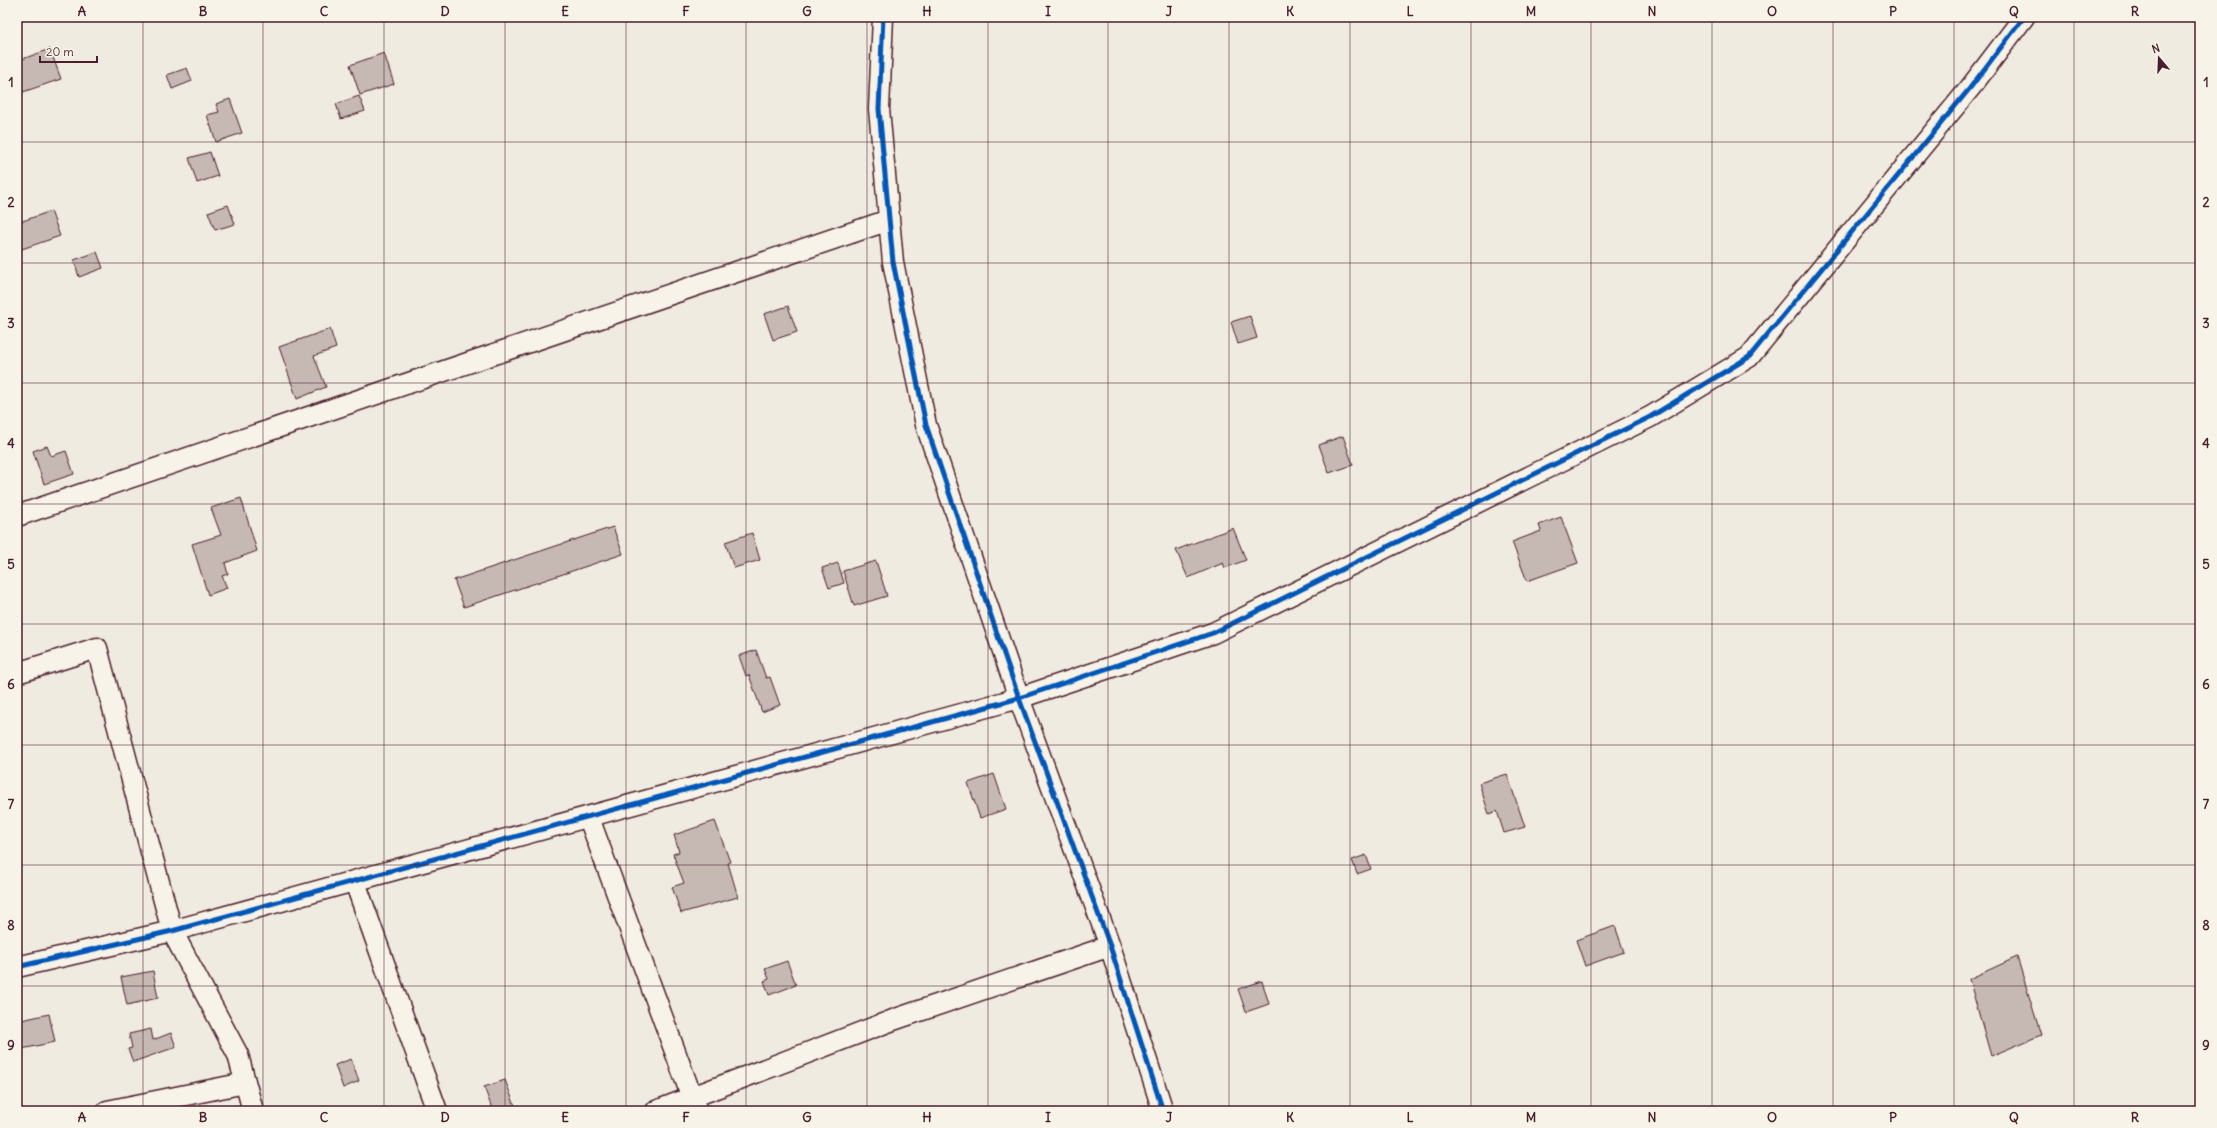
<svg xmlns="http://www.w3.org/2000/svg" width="2217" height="1128" font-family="Delius,sans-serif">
  <rect width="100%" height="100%" fill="#f0ebe0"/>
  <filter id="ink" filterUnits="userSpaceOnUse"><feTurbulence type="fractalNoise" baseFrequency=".025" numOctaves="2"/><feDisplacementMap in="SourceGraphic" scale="8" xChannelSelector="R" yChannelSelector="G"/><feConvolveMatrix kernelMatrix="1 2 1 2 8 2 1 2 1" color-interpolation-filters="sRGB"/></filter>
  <g filter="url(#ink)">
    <path fill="#c6b8b3" stroke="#4a1f2b" d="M50 49 61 79 23 92 17 75V61Z
      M384 53 394 84 360 95 350 65Z
      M187 68 192 81 172 89 167 75Z
      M359 96 365 111 341 119 336 104Z
      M230 99 242 133 216 142 207 115 219 112 216 104Z
      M210 152 218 176 197 183 189 158Z
      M228 205 235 224 215 230 208 212Z
      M51 211 60 236 22 249 17 236V223Z
      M97 252 103 268 79 277 74 260Z
      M788 306 797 332 773 340 764 314Z
      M1250 316 1257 338 1238 344 1231 322Z
      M330 329 336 348 314 356 326 387 297 399 279 347Z
      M1343 436 1353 465 1329 473 1319 445Z
      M47 446 51 456 66 451 74 474 44 484 33 451Z
      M241 498 257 551 225 563 228 574 222 576 227 588 208 595 192 544 221 535 211 508Z
      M1561 517 1578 563 1527 581 1512 542 1541 531 1539 525Z
      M613 527 623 554 464 607 454 580Z
      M1233 528 1246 560 1225 568 1223 563 1188 578 1176 550Z
      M752 533 760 560 734 568 725 542Z
      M876 561 887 596 854 606 843 571Z
      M838 563 844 583 829 588 822 568Z
      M756 650 766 678 770 677 780 705 762 712 749 675 746 676 739 656Z
      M994 774 1006 809 980 818 968 783Z
      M1507 774 1525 827 1504 833 1497 811 1489 814 1479 783Z
      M715 821 730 862 728 863 738 897 681 913 672 887 684 883 673 854 679 852 674 835Z
      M1366 855 1371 869 1357 874 1352 860Z
      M1615 926 1624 952 1585 966 1576 940Z
      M2017 957 2041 1035 1991 1056 1969 979Z
      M787 961 796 985 769 995 764 981 769 979 765 969Z
      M153 971 158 998 127 1005 121 977Z
      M1262 981 1269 1004 1246 1012 1238 989Z
      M49 1014 55 1042 17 1050V1021Z
      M151 1029 153 1040 171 1033 176 1047 133 1062 128 1049 132 1048 129 1034Z
      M351 1059 359 1081 343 1088 335 1065Z
      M505 1080 517 1111H493L484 1087Z"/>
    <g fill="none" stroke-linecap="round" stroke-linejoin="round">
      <g stroke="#4a1f2b" stroke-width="23">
        <path id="minor" d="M883 17 879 109 893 262 926 425 1019 698 1110 946 1163 1111
          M17 516 889 220
          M17 673 97 648 172 931 238 1055 253 1111
          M589 818 697 1111
          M355 882 437 1111
          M17 967 172 931 965 713 1019 698 1213 633 1650 417 1749 357 1970 88 2024 17
          M107 1111 245 1083
          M656 1111 893 1020 1110 946"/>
      </g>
      <use href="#minor" stroke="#f7f3e8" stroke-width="20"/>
      <g stroke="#f7f3e8" stroke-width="8">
        <path id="cycleway" d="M883 17 879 109 893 262 926 425 1019 698 1110 946 1163 1111
          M17 967 172 931 965 713 1019 698 1213 633 1650 417 1749 357 1970 88 2024 17"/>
      </g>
      <use href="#cycleway" stroke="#0057b8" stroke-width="5"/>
    </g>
  </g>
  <path fill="none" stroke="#4a1f2b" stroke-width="1" stroke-opacity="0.55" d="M143 17V1111M263 17V1111M384 17V1111M505 17V1111M626 17V1111M746 17V1111M867 17V1111M988 17V1111M1108 17V1111M1229 17V1111M1350 17V1111M1471 17V1111M1591 17V1111M1712 17V1111M1833 17V1111M1954 17V1111M2074 17V1111M17 142H2200M17 263H2200M17 383H2200M17 504H2200M17 624H2200M17 745H2200M17 865H2200M17 986H2200"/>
  <rect width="2217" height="1128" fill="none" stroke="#f7f3e8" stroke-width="44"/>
  <g transform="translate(2159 58) rotate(341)" stroke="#f7f3e8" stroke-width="3" paint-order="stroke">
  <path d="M0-3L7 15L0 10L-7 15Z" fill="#4a1f2b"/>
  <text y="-6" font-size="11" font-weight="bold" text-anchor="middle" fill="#4a1f2b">N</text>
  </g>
  <path d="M40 56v6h57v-6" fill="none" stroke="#4a1f2b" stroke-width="2"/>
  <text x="46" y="56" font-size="12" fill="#4a1f2b" stroke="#f7f3e8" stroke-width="3" paint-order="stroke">20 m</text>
  <rect x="22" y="22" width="2173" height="1084" fill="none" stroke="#4a1f2b" stroke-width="1.5"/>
  <g font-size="13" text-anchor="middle" font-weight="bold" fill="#4a1f2b">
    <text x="82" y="16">A</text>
    <text x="203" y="16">B</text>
    <text x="324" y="16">C</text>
    <text x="445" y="16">D</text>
    <text x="565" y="16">E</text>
    <text x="686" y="16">F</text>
    <text x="807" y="16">G</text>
    <text x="927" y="16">H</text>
    <text x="1048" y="16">I</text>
    <text x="1169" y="16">J</text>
    <text x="1290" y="16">K</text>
    <text x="1410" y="16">L</text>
    <text x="1531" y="16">M</text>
    <text x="1652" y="16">N</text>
    <text x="1772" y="16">O</text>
    <text x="1893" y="16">P</text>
    <text x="2014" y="16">Q</text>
    <text x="2135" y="16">R</text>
    <text x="11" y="87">1</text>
    <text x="2206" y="87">1</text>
    <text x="11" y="207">2</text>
    <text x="2206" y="207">2</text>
    <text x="11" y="328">3</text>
    <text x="2206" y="328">3</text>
    <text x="11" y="448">4</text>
    <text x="2206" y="448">4</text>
    <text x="11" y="569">5</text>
    <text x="2206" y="569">5</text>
    <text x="11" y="689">6</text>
    <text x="2206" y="689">6</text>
    <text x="11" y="809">7</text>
    <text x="2206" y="809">7</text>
    <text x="11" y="930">8</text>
    <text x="2206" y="930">8</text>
    <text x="11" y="1050">9</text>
    <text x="2206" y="1050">9</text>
    <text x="82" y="1122">A</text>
    <text x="203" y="1122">B</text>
    <text x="324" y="1122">C</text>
    <text x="445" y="1122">D</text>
    <text x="565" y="1122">E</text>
    <text x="686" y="1122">F</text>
    <text x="807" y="1122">G</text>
    <text x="927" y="1122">H</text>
    <text x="1048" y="1122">I</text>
    <text x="1169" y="1122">J</text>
    <text x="1290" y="1122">K</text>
    <text x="1410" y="1122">L</text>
    <text x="1531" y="1122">M</text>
    <text x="1652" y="1122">N</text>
    <text x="1772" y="1122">O</text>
    <text x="1893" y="1122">P</text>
    <text x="2014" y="1122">Q</text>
    <text x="2135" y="1122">R</text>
  </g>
</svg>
